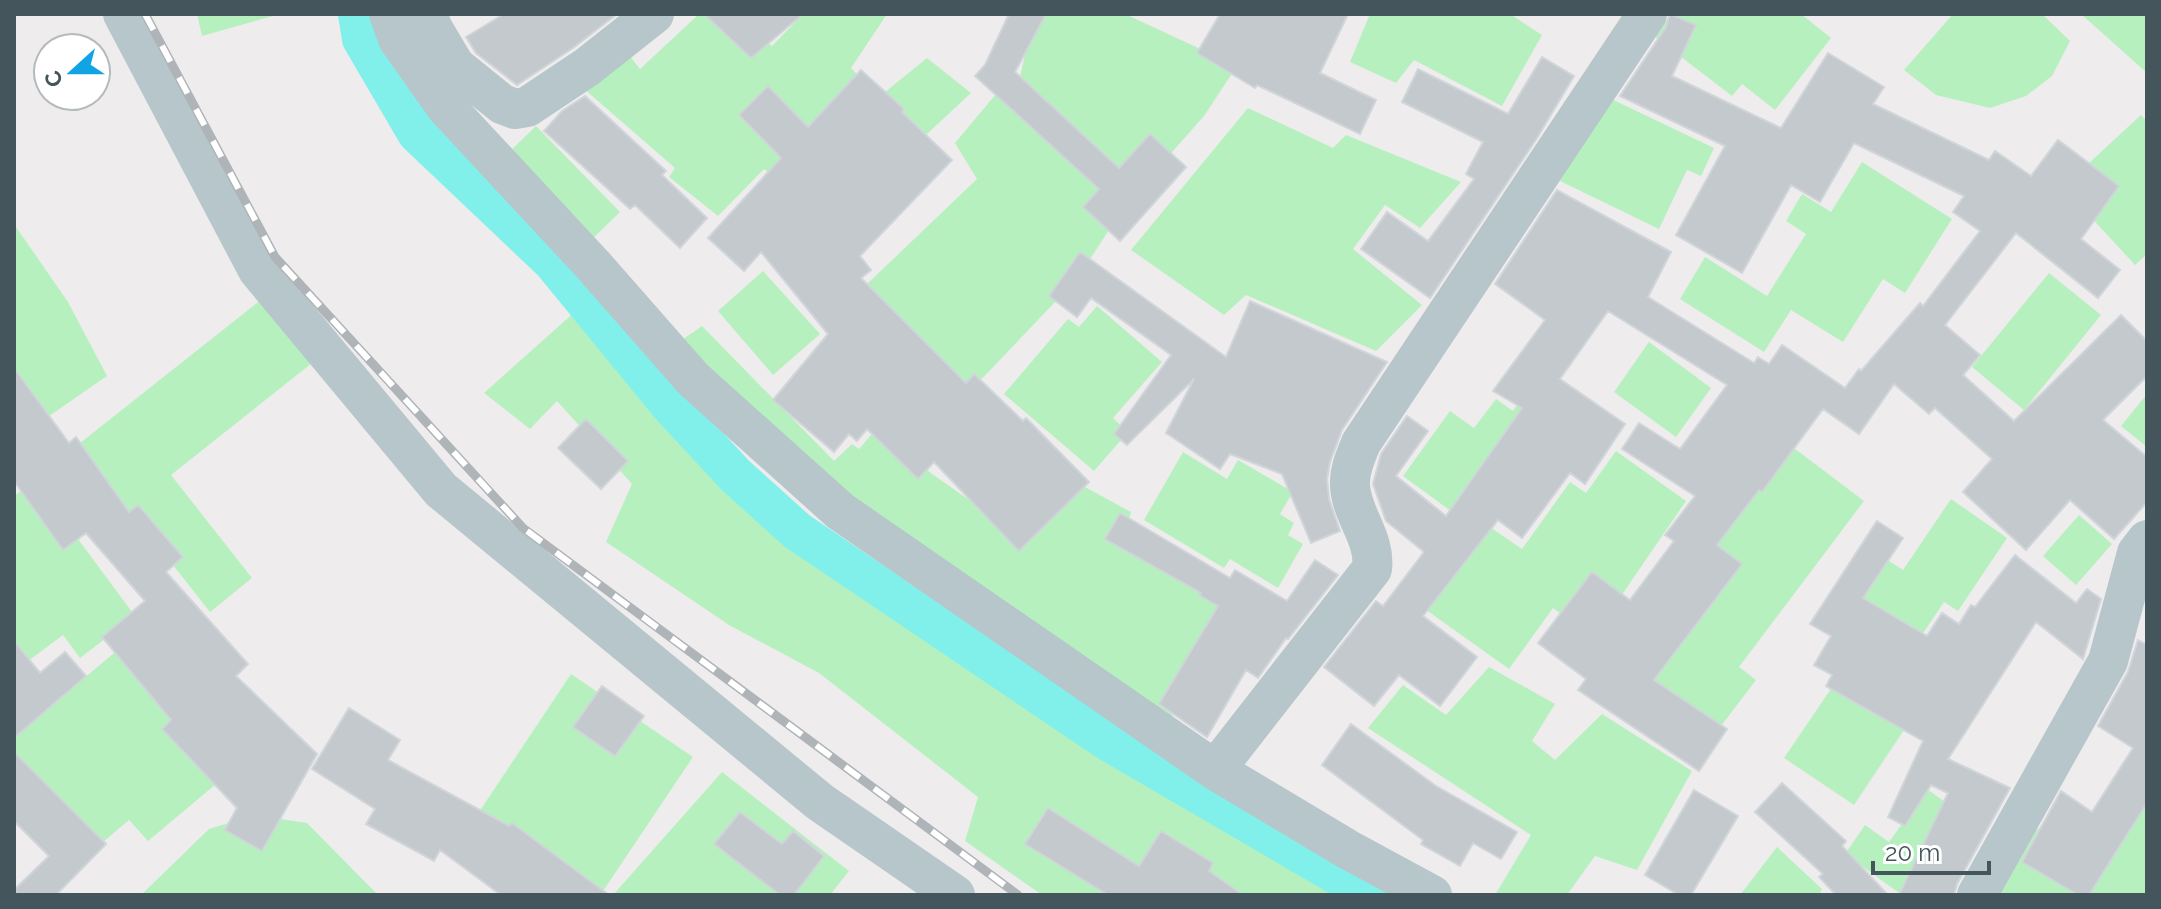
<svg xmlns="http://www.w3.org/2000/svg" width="2161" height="909" font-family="Raleway,sans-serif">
  <rect width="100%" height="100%" fill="#efeced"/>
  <path fill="#b7f0bf" d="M197 14H280L202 36Z
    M699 14H732L772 46 803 14H887L851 68 879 97 927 58 971 93 898 161 816 213 764 169 718 216 669 177 675 168 583 88 622 46 640 69Z
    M1034 14H1125L1237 66 1204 116 1126 204 1077 279 975 386 914 366 866 285 977 179 955 143 1001 88 1019 81Z
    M1370 14H1510L1542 35 1502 106 1414 60 1396 83 1350 62Z
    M1671 14H1801L1831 38 1775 110 1742 84 1732 96 1654 36Z
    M1953 14H2042L2070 41 2052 76 2026 96 1990 108 1936 95 1904 70Z
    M2081 14H2147V73Z
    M1601 94 1714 148 1701 176 1687 170 1659 229 1560 181Z
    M1248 108 1333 148 1346 135 1461 182 1420 228 1385 205 1353 249 1422 305 1376 351 1246 295 1224 315 1131 250Z
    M2141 115 2147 121V254L2135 265 2063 187Z
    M536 126 620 212 586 245 502 159Z
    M1862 162 1952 219 1905 293 1883 279 1843 342 1791 310 1764 352 1680 299 1705 257 1767 296 1806 234 1786 221 1802 194 1831 212Z
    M14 224 68 302 107 376 39 423 14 399Z
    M763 271 820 334 773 375 718 311Z
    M2049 273 2101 315 2024 410 1972 367Z
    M267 295 317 359 171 475 252 578 210 612 139 522 51 466Z
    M1097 306 1162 362 1113 418 1128 432 1094 471 1004 394 1068 319 1079 327Z
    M577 310 724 482 791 537 1105 753 1344 895H1217L1116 872 1106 895H1042L965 841 978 797 819 673 729 625 606 542 632 484 557 401 530 429 484 393Z
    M702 326 834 461 852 444 859 449 877 428 932 474 1021 536 1074 481 1131 512 1124 539 1255 616 1170 718 822 491 672 347Z
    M1649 342 1711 388 1676 437 1614 392Z
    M1539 372 1575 398 1459 517 1403 476 1450 411 1474 428 1496 399 1513 411Z
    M2147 394V447L2121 426Z
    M1786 442 1864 501 1739 667 1756 680 1699 755 1624 698 1691 569Z
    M1616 451 1686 501 1593 637 1553 608 1509 669 1408 597 1468 512 1522 549 1570 482 1586 493Z
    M1183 452 1227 479 1238 460 1293 492 1280 514 1294 523 1288 535 1303 544 1278 588 1230 559 1224 568 1144 520Z
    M35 481 135 616 80 658 63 635 20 667 14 659V496Z
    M1951 499 2007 538 1958 611 1944 602 1903 663 1838 618 1880 555 1903 570Z
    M2079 515 2112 544 2076 585 2043 556Z
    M126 643 222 779 148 841 129 820 83 859 14 776V737Z
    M1489 667 1555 704 1532 741 1555 760 1602 714 1692 771 1637 870 1595 856 1567 895H1495L1531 835 1368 728 1403 685 1446 715Z
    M571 674 693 757 601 894 479 812Z
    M1837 680 1906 727 1854 805 1784 758Z
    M722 772 849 871 830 895H613Z
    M2147 782V895H1995L2014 847 2068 806 2103 831Z
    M1927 789 1956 810 1902 895 1845 854 1865 825 1889 842Z
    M255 815 307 823 378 895H141L209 829Z
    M1777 847 1822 889 1819 895H1740Z"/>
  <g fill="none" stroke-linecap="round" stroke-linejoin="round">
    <path stroke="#82f0ea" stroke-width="40" d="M358 14 362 39 417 133 553 262 671 406 735 475 797 531 1108 741 1372 895"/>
  </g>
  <path fill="#c3c9cd" stroke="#d0d5d9" stroke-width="2" d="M504 14H617L573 48 517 85 476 53 466 37Z
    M704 14H803L751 58Z
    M1009 14H1046L1015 72 1119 168 1150 134 1186 167 1120 241 1083 207 1099 189 975 76 985 65Z
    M1220 14H1348L1320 73 1376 100 1360 134 1257 85 1255 88 1197 53Z
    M1670 14 1696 25 1672 76 1781 128 1828 53 1884 87 1873 104 1989 160 1995 151 2031 176 2058 140 2119 186 2081 239 2120 270 2098 298 2016 233 1945 325 1980 355 1963 375 2014 421 2121 315 2147 341V376L2103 420 2147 457V502L2114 539 2070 500 2026 550 1963 492 1992 459 1935 408 1929 414 1894 384 1859 434 1823 409 1762 492 1759 490 1717 545 1742 564 1654 680 1727 729 1699 771 1578 690 1586 679 1538 643 1592 572 1630 600 1674 541 1665 535 1695 496 1622 449 1639 423 1680 449 1727 385 1608 311 1560 379 1625 424 1585 484 1570 473 1522 538 1498 520 1423 616 1477 657 1440 706 1399 675 1374 706 1324 667 1376 601 1383 606 1424 552 1386 521 1373 484 1381 454 1407 416 1428 431 1396 476 1446 516 1522 408 1493 391 1545 320 1495 284 1557 190 1671 252 1648 297 1754 363 1758 357 1769 364 1782 345 1845 388 1859 369 1861 371 1920 303 1923 306 1980 231 1953 212 1964 196 1854 143 1820 202 1791 185 1742 273 1676 235 1725 146 1620 96 1666 27Z
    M1542 57 1574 76 1537 138 1430 298 1361 249 1387 212 1428 241 1474 179 1466 174 1483 142 1402 102 1418 69 1508 114Z
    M861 70 904 109 902 112 952 160 860 256 871 270 861 278 966 383 974 374 1023 421 1026 418 1089 482 1019 551 934 462 918 479 867 429 857 441 849 434 834 452 773 400 828 334 761 252 744 271 708 238 781 158 739 115 768 86 808 127Z
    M585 96 666 171 662 175 707 218 680 248 635 205 630 209 544 131 562 111Z
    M1080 252 1226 357 1250 301 1387 362 1342 430 1330 462 1327 479 1329 499 1340 531 1311 543 1282 474 1230 454 1220 469 1166 433 1194 379 1127 445 1114 434 1171 355 1091 298 1077 317 1049 296Z
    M14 368 69 443 76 437 129 512 138 505 183 557 166 572 248 664 236 676 317 754 262 851 225 830 237 808 162 729 171 720 102 637 145 601 86 533 63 550 14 481Z
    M586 419 628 461 601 489 558 448Z
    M1120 513 1230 578 1235 570 1287 601 1315 560 1338 575 1288 639 1286 638 1258 678 1246 670 1207 737 1159 704 1218 606 1199 595 1201 593 1105 539Z
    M1877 521 1903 538 1863 598 1927 636 1942 613 1959 624 1971 605 1975 607 2015 555 2076 603 2087 589 2101 599 2083 659 2036 622 1948 759 2010 788 1957 884 1954 895H1899L1948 793 1931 785 1905 826 1888 817 1923 741 1826 686 1832 675 1814 665 1831 636 1810 624Z
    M2138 640 2147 645V803L2089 895H2078L2022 862 2061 791 2092 812 2133 748 2098 726 2128 672Z
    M14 641 40 673 65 652 86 676 14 738Z
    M602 686 644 716 615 756 573 727Z
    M349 708 400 740 388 760 509 826 512 823 609 895H501L440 850 434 861 366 824 375 809 312 769Z
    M1351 724 1436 786 1517 832 1501 859 1473 843 1460 866 1421 844 1423 840 1322 765Z
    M14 752 106 844 56 895H14V890L49 856 14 821Z
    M1782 783 1846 841 1842 846 1888 895H1836L1819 877 1823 874 1755 812Z
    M1694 790 1738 816 1691 895H1679L1645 875Z
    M1048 808 1139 866 1161 831 1213 863 1209 871 1243 895H1108L1025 844Z
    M740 812 782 844 793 831 824 856 794 895H780L714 844Z"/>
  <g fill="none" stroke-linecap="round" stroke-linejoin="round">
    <path stroke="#b7c6cb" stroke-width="40" d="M123 14 258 270 441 490 820 802 955 895
      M389 14 398 39 446 107 593 265 693 379 840 511 1215 770 1347 849 1432 895
      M427 14 433 29 455 66 502 104 515 109 527 107 587 67 654 14
      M1215 770 1372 569C1376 538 1351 515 1350 485 1349 470 1356 456 1361 443L1647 14
      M1977 895 2108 661 2137 553 2147 540"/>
    <g stroke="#aeb4b7" stroke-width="9">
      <path id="rail" d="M145 14 275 257 523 528 1018 895"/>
    </g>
    <use href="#rail" stroke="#fff" stroke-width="6" stroke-dasharray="18" stroke-linecap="butt"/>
  </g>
  <rect width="2161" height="909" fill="none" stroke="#44565b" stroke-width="32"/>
  <g transform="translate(72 72) rotate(249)"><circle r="38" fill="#ffffff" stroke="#b4bbbd" stroke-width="2"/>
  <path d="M0-6L14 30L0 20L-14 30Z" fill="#10a4e5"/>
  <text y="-12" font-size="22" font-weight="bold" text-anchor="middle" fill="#44565b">С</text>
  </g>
  <path d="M1873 861v12h116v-12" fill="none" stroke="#44565b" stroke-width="4"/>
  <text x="1885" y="861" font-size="24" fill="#44565b" stroke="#ffffff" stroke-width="6" paint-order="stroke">20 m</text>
</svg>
